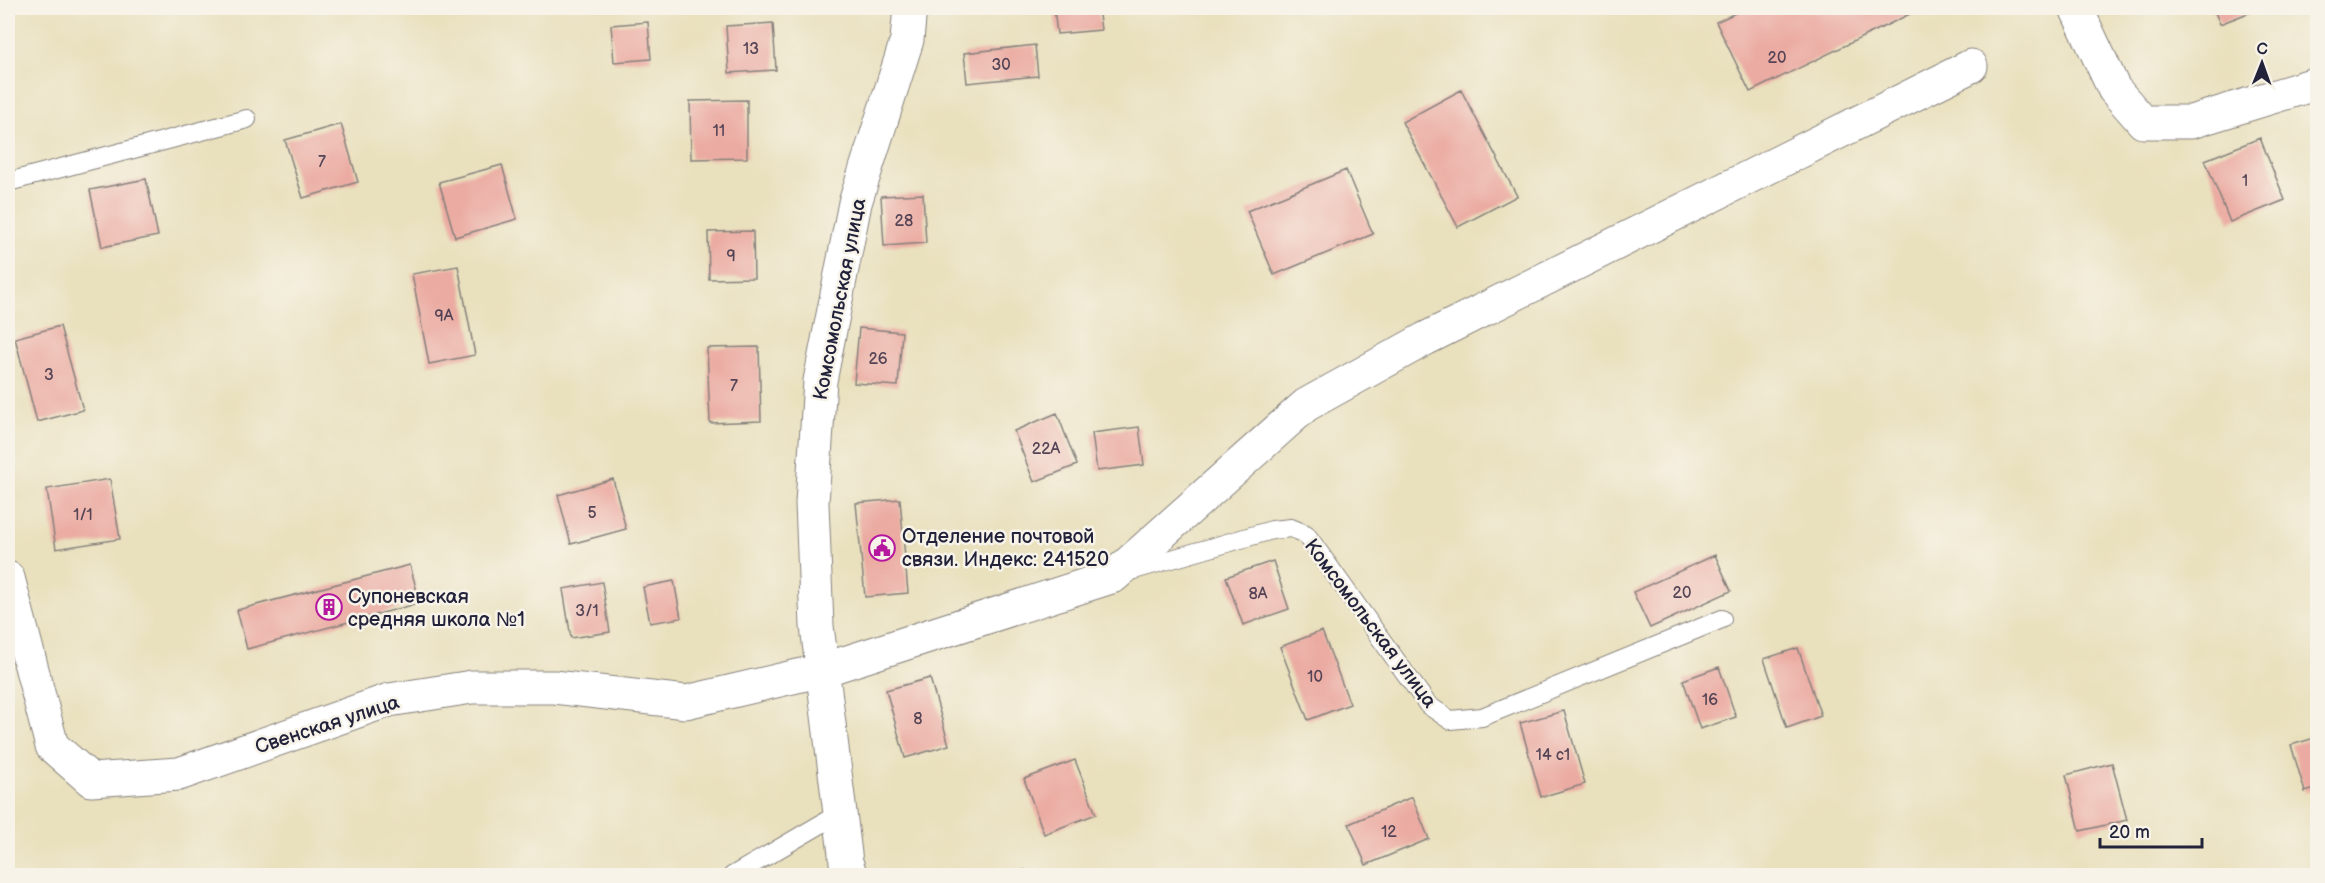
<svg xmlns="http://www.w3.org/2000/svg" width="2325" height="883" font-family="'Balsamiq Sans',sans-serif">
<rect width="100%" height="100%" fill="#f7f3e8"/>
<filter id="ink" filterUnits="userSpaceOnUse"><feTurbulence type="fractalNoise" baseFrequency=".0167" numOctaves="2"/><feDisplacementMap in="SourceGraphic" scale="12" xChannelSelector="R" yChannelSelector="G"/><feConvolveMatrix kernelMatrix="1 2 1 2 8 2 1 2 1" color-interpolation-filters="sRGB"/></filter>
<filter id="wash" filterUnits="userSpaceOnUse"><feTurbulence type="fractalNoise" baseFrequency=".008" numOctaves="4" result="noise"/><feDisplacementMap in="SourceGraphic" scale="24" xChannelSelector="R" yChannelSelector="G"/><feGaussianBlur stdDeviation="1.35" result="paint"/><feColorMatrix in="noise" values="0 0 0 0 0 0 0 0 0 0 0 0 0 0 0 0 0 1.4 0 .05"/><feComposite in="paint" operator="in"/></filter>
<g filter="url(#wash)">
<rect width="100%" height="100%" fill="#e9e0bd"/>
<g id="blocks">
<!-- building -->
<path fill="#ebaba2" d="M1054,8H1098L1101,30L1057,34Z
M1746,8H1922L1750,92L1716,22Z
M2213,8H2261L2220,24Z
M648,22L651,59L614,62L611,25Z
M773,23L776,70L729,73L726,26Z
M1035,45L1038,76L967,83L964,53Z
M1461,90L1517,196L1458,227L1402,122Z
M747,100V158L691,159L690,101Z
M341,124L358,182L303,198L285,140Z
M2260,138L2285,200L2230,222L2205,160Z
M502,165L517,219L455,237L439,182Z
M1346,170L1373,234L1274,275L1247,211Z
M146,179L158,236L102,247L90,190Z
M923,194L926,243L884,246L881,196Z
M753,231L754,278L709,279L708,232Z
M458,266L475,355L429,364L412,274Z
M60,326L83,410L37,422L15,338Z
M859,328L902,332L898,386L854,383Z
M759,347L761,421L710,423L707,348Z
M1057,413L1077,465L1034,482L1014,431Z
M1139,427L1144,465L1097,471L1092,433Z
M110,479L120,539L56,549L47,489Z
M613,479L626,529L571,544L558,495Z
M900,499L908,593L865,597L856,503Z
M1715,555L1731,591L1650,628L1633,592Z
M1273,561L1289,609L1243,625L1226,577Z
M410,565L420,603L247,649L237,610Z
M674,581L681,618L650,623L643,587Z
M602,582L610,632L571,638L563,589Z
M1322,631L1350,704L1308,720L1280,647Z
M1798,648L1821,716L1787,728L1764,659Z
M1719,667L1736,717L1700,729L1683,680Z
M930,678L949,745L905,758L886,690Z
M1564,711L1585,784L1541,797L1520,723Z
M2318,737V788L2305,792L2291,745Z
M1075,760L1096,814L1044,834L1024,779Z
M2112,763L2127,820L2080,831L2066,775Z
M1412,797L1429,839L1366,865L1349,824Z
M1025,870L1027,876H1011V875Z"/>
</g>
</g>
<g filter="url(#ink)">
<use href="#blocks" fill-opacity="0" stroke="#86817c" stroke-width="1.5"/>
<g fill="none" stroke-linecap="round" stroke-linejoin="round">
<!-- service casing -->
<g stroke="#86817c" stroke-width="20">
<path id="service" d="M8,182L247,119
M1127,572L1272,530L1291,528L1306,534L1428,705L1450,720L1482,717L1722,619
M732,876L840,813"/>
</g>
<!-- minor casing -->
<g stroke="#86817c" stroke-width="35">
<path id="minor" d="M2076,8L2114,89L2143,122H2191L2318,83
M8,578L52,746L91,780L179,774L389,700L472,687H554L686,702L823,670L1114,576L1306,405L1425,339L1971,66
M851,876L846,862L817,626L812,503L820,381L855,203L907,40L910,8"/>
</g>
<!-- service -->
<use href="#service" stroke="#fff" stroke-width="18"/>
<!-- minor -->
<use href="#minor" stroke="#fff" stroke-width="33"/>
</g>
</g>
<!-- icons -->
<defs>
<g id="civic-ring" transform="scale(1.35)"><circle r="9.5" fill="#f7f3e8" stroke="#b5179e" stroke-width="1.5"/><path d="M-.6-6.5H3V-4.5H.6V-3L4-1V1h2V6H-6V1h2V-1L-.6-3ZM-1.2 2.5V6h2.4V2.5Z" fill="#b5179e"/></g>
<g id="building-ring" transform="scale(1.35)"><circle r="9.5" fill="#f7f3e8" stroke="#b5179e" stroke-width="1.5"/><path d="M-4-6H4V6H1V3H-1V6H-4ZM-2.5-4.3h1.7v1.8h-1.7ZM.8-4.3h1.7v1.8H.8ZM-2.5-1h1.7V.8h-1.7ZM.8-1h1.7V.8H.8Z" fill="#b5179e"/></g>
</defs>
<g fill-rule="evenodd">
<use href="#civic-ring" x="882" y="548"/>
<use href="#building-ring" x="329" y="607"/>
</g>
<g text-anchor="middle" stroke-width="5" stroke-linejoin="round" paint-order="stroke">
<!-- number labels -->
<g font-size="16" fill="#544455">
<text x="751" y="54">13</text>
<text x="1777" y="63">20</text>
<text x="1001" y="70">30</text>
<text x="719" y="136">11</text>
<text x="322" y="167">7</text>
<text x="2245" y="186">1</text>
<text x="904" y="226">28</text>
<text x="731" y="261">9</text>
<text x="444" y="321">9А</text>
<text x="878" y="364">26</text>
<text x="49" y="380">3</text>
<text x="734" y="391">7</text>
<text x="1046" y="454">22А</text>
<text x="592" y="518">5</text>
<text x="83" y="520">1/1</text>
<text x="1682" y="598">20</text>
<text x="1258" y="599">8А</text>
<text x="587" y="616">3/1</text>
<text x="1315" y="682">10</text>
<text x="1710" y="705">16</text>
<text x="918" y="724">8</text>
<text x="1553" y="760">14 с1</text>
<text x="1389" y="837">12</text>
</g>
<!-- street labels -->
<g font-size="20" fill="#22223b" stroke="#f7f3e8">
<text transform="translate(839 299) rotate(-79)" y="7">Комсомольская улица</text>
<text transform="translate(1371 623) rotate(53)" y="7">Комсомольская улица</text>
<text transform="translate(327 724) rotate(-18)" y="7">Свенская улица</text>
</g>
<!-- poi labels -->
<g font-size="20" fill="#22223b" stroke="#f7f3e8" text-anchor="start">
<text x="902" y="543">Отделение почтовой<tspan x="902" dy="23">связи. Индекс: 241520</tspan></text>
<text x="348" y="603">Супоневская<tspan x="348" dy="23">средняя школа №1</tspan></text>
</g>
</g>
<!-- margin -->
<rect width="2325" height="883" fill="none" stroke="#f7f3e8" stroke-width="30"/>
<!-- north arrow -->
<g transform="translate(2262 63) rotate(1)" stroke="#f7f3e8" stroke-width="4.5" paint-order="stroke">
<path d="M0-4.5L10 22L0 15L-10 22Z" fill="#22223b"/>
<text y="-9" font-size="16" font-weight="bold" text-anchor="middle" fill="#22223b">С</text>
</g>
<!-- scale -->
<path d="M2100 838v9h102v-9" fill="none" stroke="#22223b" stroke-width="3"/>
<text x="2109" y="838" font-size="18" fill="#22223b" stroke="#f7f3e8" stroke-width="4.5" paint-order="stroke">20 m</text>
</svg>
